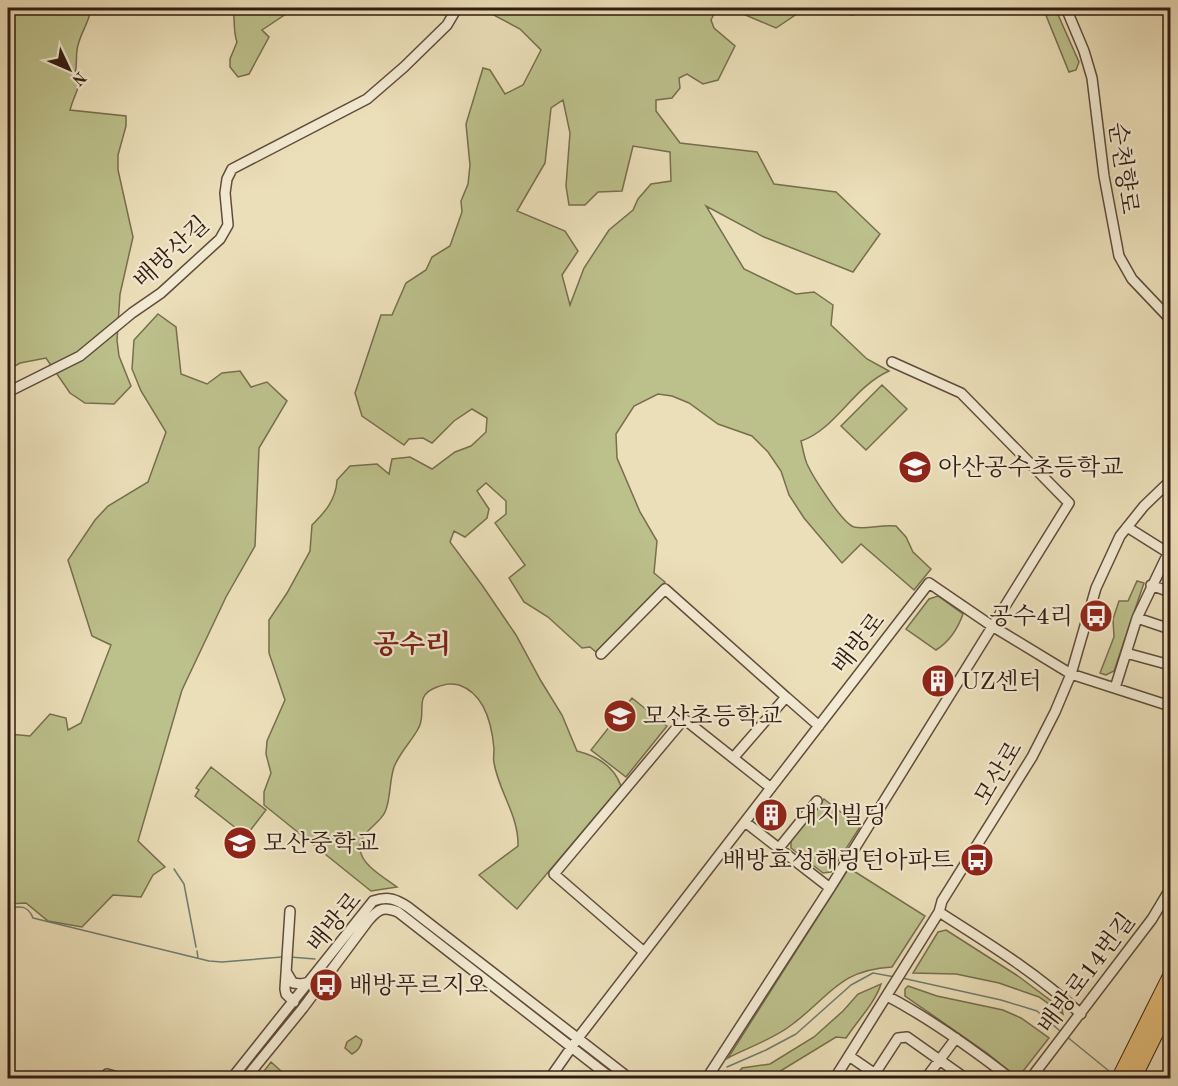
<svg xmlns="http://www.w3.org/2000/svg" width="1178" height="1086" font-family="'Old Standard TT','Noto Serif KR',serif">
<rect width="100%" height="100%" fill="#ebdfb9"/>
<filter id="stains"><feTurbulence type="fractalNoise" baseFrequency=".00333" numOctaves="4"/><feColorMatrix values="0 0 0 0 .2 0 0 0 0 .09 0 0 0 0 .02 0 0 0 .5 -.17"/></filter>
<radialGradient id="worn" r=".72"><stop offset=".6" stop-color="#630" stop-opacity="0"/><stop offset="1" stop-color="#630" stop-opacity=".3"/></radialGradient>
<!-- green -->
<path fill="#bcc08b" stroke="#776e4e" stroke-width="1.5" fill-rule="evenodd" d="M8,8H91C90,22 79,34 77,50C76,58 77,66 75,74L81,77C79,89 73,98 70,110L126,116V126L118,155V170L133,237L120,294L117,340L119,356L131,386L114,404L85,403L70,393L46,358L20,363L8,370V187L9,184L8,180Z
M233,8H295L262,30L269,37L249,74L238,77L230,67V59L237,42C233,32 235,18 233,8Z
M483,8H719L716,10L711,20L714,28L735,46L718,80L703,84L687,74L679,78L680,88L672,98L656,100V111L680,143L757,152L774,184L836,192L880,234L853,272L764,237L706,206L744,269L796,294L814,292L833,305L831,325L867,359L889,371C853,387 836,429 801,441C803,449 804,457 807,464C813,477 842,523 854,527C866,530 882,524 896,526L906,537L913,552L931,569L914,590L861,544L842,563L804,518L789,495L781,471L768,452L752,436L718,424L689,403L672,396L658,394L634,406L616,434L617,458L640,512L657,541L654,573L665,582L596,652L590,647L582,648L548,617L524,602L509,578L525,565L495,523L506,514V501L486,483L477,491L489,509L487,518L465,537L454,531L450,542L482,585L516,635L541,681L562,715L577,751C597,756 614,766 621,786L517,909L479,875L518,846C519,816 499,792 494,763C493,759 494,754 494,749C492,725 485,694 459,685C450,683 446,684 437,687C412,696 428,713 418,729C411,742 400,752 394,767C389,782 391,799 385,812C379,825 359,832 360,849C361,865 385,878 397,887L371,891L264,805V792L271,773L266,754L267,741L285,700L269,653V620L287,593L310,551L312,525C325,512 336,500 337,480L350,466L377,464L389,474L392,459L410,457L432,469L455,452L471,446L486,432L487,418L472,409L454,421L432,443L423,438L409,439L404,445L362,416L355,393L381,315H392L406,283L426,270L432,257L450,246L462,212L461,201L468,184L470,165L466,124L483,68L490,70L505,94L523,85L541,50L520,29L486,11ZM563,100L570,133L566,186L569,205H585L598,192L622,191L633,146L670,152L671,181L651,184L638,199L633,210L609,230L584,268L570,305L562,275L578,251L565,231L517,211L545,163L551,108Z
M729,8H855L853,15L819,10L800,12L776,28Z
M1043,8H1055L1079,62L1076,70L1069,72Z
M158,314L176,327L181,374L207,384L222,373L240,371L251,387L267,382L287,401L259,448L255,546L226,597L182,690L138,841L165,867L153,875L141,897L113,895L82,927L48,921L26,903L8,904V731L9,734L30,736L50,714L66,718L68,730L81,723L111,645L92,636L68,560L95,520L108,506L148,482L166,432L141,391L132,369L134,340Z
M882,385L907,409L866,450L841,426Z
M1137,581L1144,583L1114,671L1106,675L1100,673L1114,637L1113,619L1119,601H1128Z
M938,596L963,614C958,628 949,642 936,650L906,629L929,599Z
M632,698L667,726L626,777L591,750Z
M211,767L266,810L246,836L195,796L199,790L196,788Z
M824,799L860,827L831,872L823,873L791,848V839Z
M849,868L925,916L892,967C838,970 830,997 790,1026C773,1039 747,1048 728,1058Z
M946,930L1018,976L1062,1009L1063,1014L1039,997L999,983L956,974L913,973L938,932Z
M881,984C875,1003 857,1021 846,1038L836,1037L769,1078H734L742,1068L770,1064L814,1037L843,1011L858,994Z
M908,986L937,996L1003,1010L1021,1018L1049,1038L1020,1075H1014L987,1053L905,996V989Z
M356,1036L362,1040C361,1047 358,1051 352,1054L345,1048L347,1042Z
M271,1062L281,1071L274,1078L264,1071Z"/>
<g fill="none" stroke-linecap="round" stroke-linejoin="round">
<!-- stream -->
<path stroke="#6f7c70" stroke-width="1.5" d="M174,869L184,884L196,947
M8,908C20,906 28,905 33,918L209,961L222,962L282,957
M197,951L198,958
M290,957L315,959
M902,978L1001,1000L1037,1011L1060,1031
M1066,1036L1109,1071
M727,1067L766,1050L796,1034L851,985L873,973L895,977"/>
<!-- minor casing -->
<g stroke="#604c3c" stroke-width="12">
<path id="minor" d="M1066,8L1084,51L1092,78L1104,176L1119,256L1132,279L1170,319
M8,392L80,356L132,313L161,293L220,239L228,225L225,193L227,179L232,169L367,99L404,67L447,25L457,8
M1127,527L1170,554
M1151,585L1170,592
M1137,618L1170,629
M1126,653L1170,665
M601,654L665,589L786,697L734,757
M1115,688L1137,618L1170,549
M786,697L819,726
M745,822L830,888
M779,848L817,801
M290,911L285,989L286,994L294,1002
M939,912C991,945 1035,972 1081,1014
M644,952L554,874L684,719L771,788
M287,973L293,983L301,984L310,982
M887,996C931,1019 971,1048 1010,1078
M849,1056L881,1078
M107,1074L121,1078
M232,1078L373,901C388,896 396,899 408,907L629,1078
M246,1078L303,1008L368,921C378,909 383,906 398,912L611,1078
M550,1078L578,1038L929,583L992,626L1071,674L1170,706
M707,1078L830,888L1069,503L961,393L892,362
M835,1078L939,912L942,901L1032,757L1055,712L1071,674L1096,588L1120,536L1144,506L1170,481
M872,1078L898,1038L907,1037L965,1078
M926,1078L956,1038
M1031,1078L1152,919L1170,889"/>
</g>
<!-- highway casing -->
<g stroke="#321b12" stroke-width="16">
<path id="highway" d="M1119,1078L1170,976
M1134,1078L1170,1005"/>
</g>
<!-- minor -->
<use href="#minor" stroke="#f2ead2" stroke-width="9"/>
<!-- highway -->
<use href="#highway" stroke="#e6c07c" stroke-width="14"/>
</g>
<!-- icons -->
<defs>
<g id="school-disc" transform="scale(1.725)"><circle r="9.5" fill="#8f2418" stroke="#f2ead2"/><path d="M0-5L7-2L0 1L-7-2ZM-4 1L0 2.5L4 1V4Q0 6-4 4Z" fill="#fff"/></g>
<g id="bus-disc" transform="scale(1.725)"><circle r="9.5" fill="#8f2418" stroke="#f2ead2"/><path d="M-5-6H5V4H4V6H2V4H-2V6H-4V4H-5ZM-3.5-4V0h7V-4ZM-3.5 1.2v1.5H-2V1.2ZM2 1.2v1.5H3.5V1.2Z" fill="#fff"/></g>
<g id="building-disc" transform="scale(1.725)"><circle r="9.5" fill="#8f2418" stroke="#f2ead2"/><path d="M-4-6H4V6H1V3H-1V6H-4ZM-2.5-4.3h1.7v1.8h-1.7ZM.8-4.3h1.7v1.8H.8ZM-2.5-1h1.7V.8h-1.7ZM.8-1h1.7V.8H.8Z" fill="#fff"/></g>
</defs>
<g fill-rule="evenodd">
<use href="#school-disc" x="915" y="467"/>
<use href="#bus-disc" x="1096" y="616"/>
<use href="#building-disc" x="938" y="681"/>
<use href="#school-disc" x="620" y="716"/>
<use href="#building-disc" x="771" y="815"/>
<use href="#school-disc" x="240" y="843"/>
<use href="#bus-disc" x="977" y="860"/>
<use href="#bus-disc" x="326" y="985"/>
</g>
<g text-anchor="middle" stroke-width="4.5" stroke-linejoin="round" paint-order="stroke">
<!-- street labels -->
<g font-size="24" fill="#321b12" stroke="#f2ead2">
<text transform="translate(1124 168) rotate(82)" y="8">순천향로</text>
<text transform="translate(171 252) rotate(-43)" y="8">배방산길</text>
<text transform="translate(858 643) rotate(-52)" y="8">배방로</text>
<text transform="translate(998 773) rotate(-59)" y="8">모산로</text>
<text transform="translate(334 922) rotate(-50)" y="8">배방로</text>
<text transform="translate(1086 973) rotate(-53)" y="8">배방로14번길</text>
</g>
<!-- poi labels -->
<g font-size="24" fill="#321b12" stroke="#f2ead2" text-anchor="start">
<text x="938" y="475">아산공수초등학교</text>
<text x="1073" y="624" text-anchor="end">공수4리</text>
<text x="961" y="689">UZ센터</text>
<text x="643" y="724">모산초등학교</text>
<text x="794" y="823">대지빌딩</text>
<text x="263" y="851">모산중학교</text>
<text x="954" y="868" text-anchor="end">배방효성해링턴아파트</text>
<text x="349" y="993">배방푸르지오</text>
</g>
<!-- quarter labels -->
<g font-size="27" font-weight="bold" fill="#7a1f14" stroke="#f2ead2">
<text x="412" y="653">공수리</text>
</g>
</g>
<!-- margin -->
<rect width="1178" height="1086" fill="none" stroke="#ebdfb9" stroke-width="30"/>
<rect x="9" y="9" width="1160" height="1068" fill="none" stroke="#321b12" stroke-width="3"/>
<rect x="15" y="15" width="1148" height="1056" fill="none" stroke="#321b12" stroke-width="1.5"/>
<!-- north arrow -->
<g transform="translate(69 69) rotate(134)" stroke="#f2ead2" stroke-width="4.5" paint-order="stroke">
<path d="M0-4.5L10 22L0 15L-10 22Z" fill="#321b12"/>
<text y="-9" font-size="16" font-weight="bold" text-anchor="middle" fill="#321b12">N</text>
</g>
<rect width="100%" height="100%" filter="url(#stains)"/>
<rect width="100%" height="100%" fill="url(#worn)"/>
</svg>
